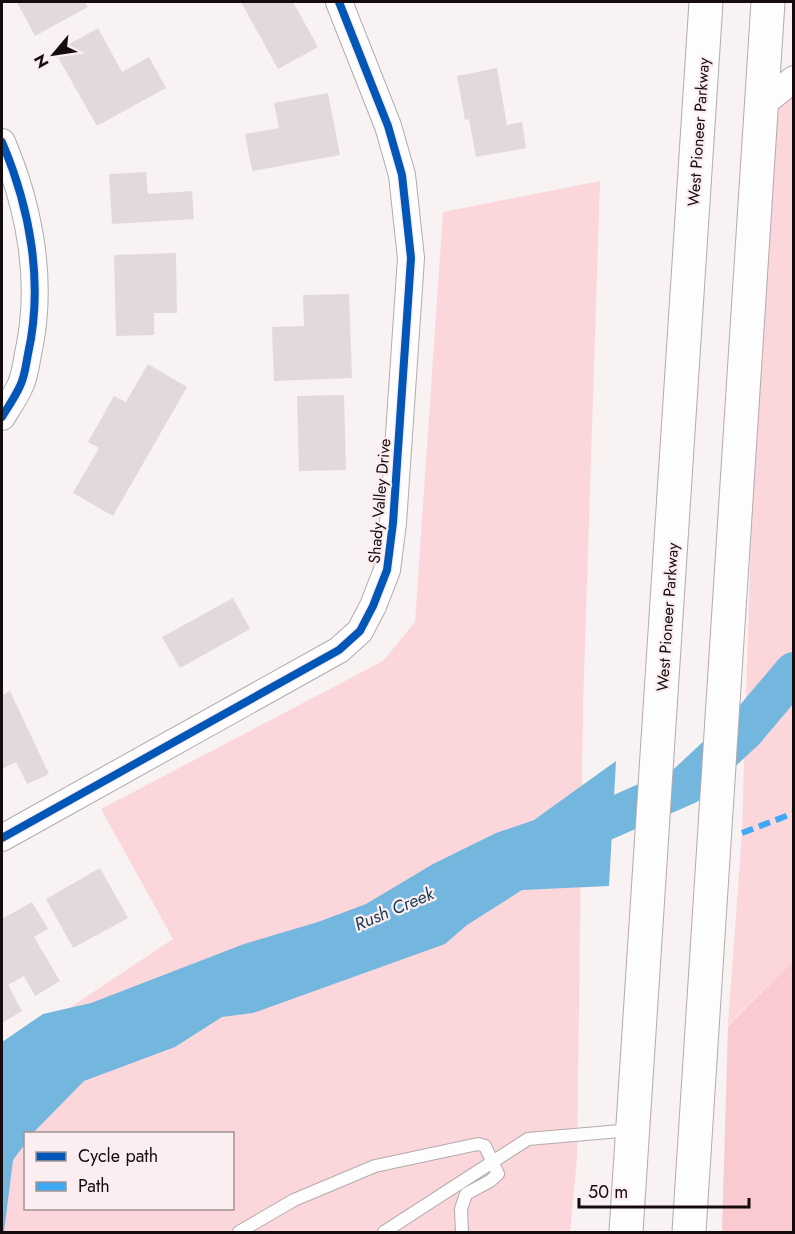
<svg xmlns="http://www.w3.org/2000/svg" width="795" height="1234" font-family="Jost,sans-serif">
<rect width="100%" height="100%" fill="#f8f2f2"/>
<!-- green -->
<path fill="#fbd7db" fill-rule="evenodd" d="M793,94V961L728,1025L742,833L760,227L768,114Z
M600,181L583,706L577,1158L570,1232H2V1053L173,939L101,809L383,661L415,622L443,212ZM26,1134H232V1208H26Z"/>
<!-- forest -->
<path fill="#facad1" d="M793,961V1232H722L728,1026Z"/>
<!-- water -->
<path fill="#74b7de" d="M616,761L609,886L522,890L467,925L445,944L253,1013L222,1017L175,1047L84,1081L33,1133L26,1134L25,1144L13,1160L4,1232H2V1042L43,1014L91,1003L244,944L318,922L366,904L433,864L496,833L534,820Z"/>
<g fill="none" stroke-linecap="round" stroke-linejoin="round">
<!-- river -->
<path stroke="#74b7de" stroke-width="40" d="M563,839L686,785L745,730L794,672"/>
</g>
<!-- building -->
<path fill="#e2d9da" d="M17,2H85L88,7L35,36Z
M241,2H293L318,47L278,69Z
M98,28L122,72L149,57L166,88L97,126L55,52Z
M497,68L507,125L522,122L526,148L476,157L469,119L465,120L457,76Z
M328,93L340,155L252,171L245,134L279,128L274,103Z
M146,172L148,194L192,191L194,219L112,224L109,174Z
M176,253L177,313H154V335L116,336L114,255Z
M349,294L352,378L274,381L272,327L304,326L303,295Z
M148,364L187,387L113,516L73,493L99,448L88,442L114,396L126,402Z
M344,395L346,470L299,471L297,396Z
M233,598L250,629L180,668L162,637Z
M10,691L49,774L27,784L16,762L2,769V695Z
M100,868L128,918L73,948L46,899Z
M32,902L48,929L34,937L60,981L35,996L24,976L8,985L22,1011L2,1023V919Z"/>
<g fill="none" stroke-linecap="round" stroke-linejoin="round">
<!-- lane casing -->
<g stroke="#b3aaac" stroke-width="14">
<path id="lane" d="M239,1232L294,1200L375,1166L478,1144L485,1146L498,1174L490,1181L466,1194L461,1209L462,1232
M384,1232L528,1139L632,1130"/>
</g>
<!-- street casing -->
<g stroke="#b3aaac" stroke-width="28">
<path id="street" d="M761,105L794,79
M2,142C30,208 44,283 28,354C26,364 25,376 20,386C15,397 8,407 2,417
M2,838L339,650L360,631L373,606L387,570L393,523L411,258L402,175L388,126L339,2"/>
</g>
<!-- primary casing -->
<g stroke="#b3aaac" stroke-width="35">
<path id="primary" d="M626,1232L706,2
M689,1232L768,2"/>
</g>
<!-- lane -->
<use href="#lane" stroke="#fefdfd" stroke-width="12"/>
<!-- street -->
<use href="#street" stroke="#fefdfd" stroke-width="26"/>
<!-- primary -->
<use href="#primary" stroke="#fefdfd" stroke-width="33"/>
<!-- quiet -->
<path stroke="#3fa9f5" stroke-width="6" stroke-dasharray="12 6" stroke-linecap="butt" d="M742,833L794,813"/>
<!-- cycleway casing -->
<g stroke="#fceef0" stroke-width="11">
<path id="cycleway" d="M2,142C30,208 44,283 28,354C26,364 25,376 20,386C15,397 8,407 2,417
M2,838L339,650L360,631L373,606L387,570L393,523L411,258L402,175L388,126L339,2"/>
</g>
<!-- cycleway -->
<use href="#cycleway" stroke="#0057b8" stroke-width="8"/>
</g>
<g text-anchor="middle" stroke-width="4.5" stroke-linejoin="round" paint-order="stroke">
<!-- street labels -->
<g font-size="16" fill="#160c0d" stroke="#fceef0">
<text transform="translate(698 132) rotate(-86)" y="6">West Pioneer Parkway</text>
<text transform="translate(379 501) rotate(-85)" y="6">Shady Valley Drive</text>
<text transform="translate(667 617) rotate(-86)" y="6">West Pioneer Parkway</text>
</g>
<!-- water labels -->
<g font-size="18" font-style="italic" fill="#153d55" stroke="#fceef0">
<text transform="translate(394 909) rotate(-23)" y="6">Rush Creek</text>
</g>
</g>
<!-- border -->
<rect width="795" height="1234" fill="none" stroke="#160c0d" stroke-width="6"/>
<!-- legend -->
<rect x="24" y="1132" width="210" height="78" fill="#fceef0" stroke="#a09495" stroke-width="1.5"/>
<rect x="36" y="1152" width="30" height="9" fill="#0057b8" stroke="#a09495" stroke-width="1.5"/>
<text x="78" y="1162" font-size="18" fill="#160c0d">Cycle path</text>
<rect x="36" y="1182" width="30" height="9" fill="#3fa9f5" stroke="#a09495" stroke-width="1.5"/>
<text x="78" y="1192" font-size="18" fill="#160c0d">Path</text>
<!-- north arrow -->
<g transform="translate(54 54) rotate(241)" stroke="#fceef0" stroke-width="4.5" paint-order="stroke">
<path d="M0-4.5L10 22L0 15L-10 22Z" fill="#160c0d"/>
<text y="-9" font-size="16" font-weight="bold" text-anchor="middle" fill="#160c0d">N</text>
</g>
<!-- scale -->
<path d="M579 1198v9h170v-9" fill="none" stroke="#160c0d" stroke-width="3"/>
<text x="588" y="1198" font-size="18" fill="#160c0d" stroke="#fceef0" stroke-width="4.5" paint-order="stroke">50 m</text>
</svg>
